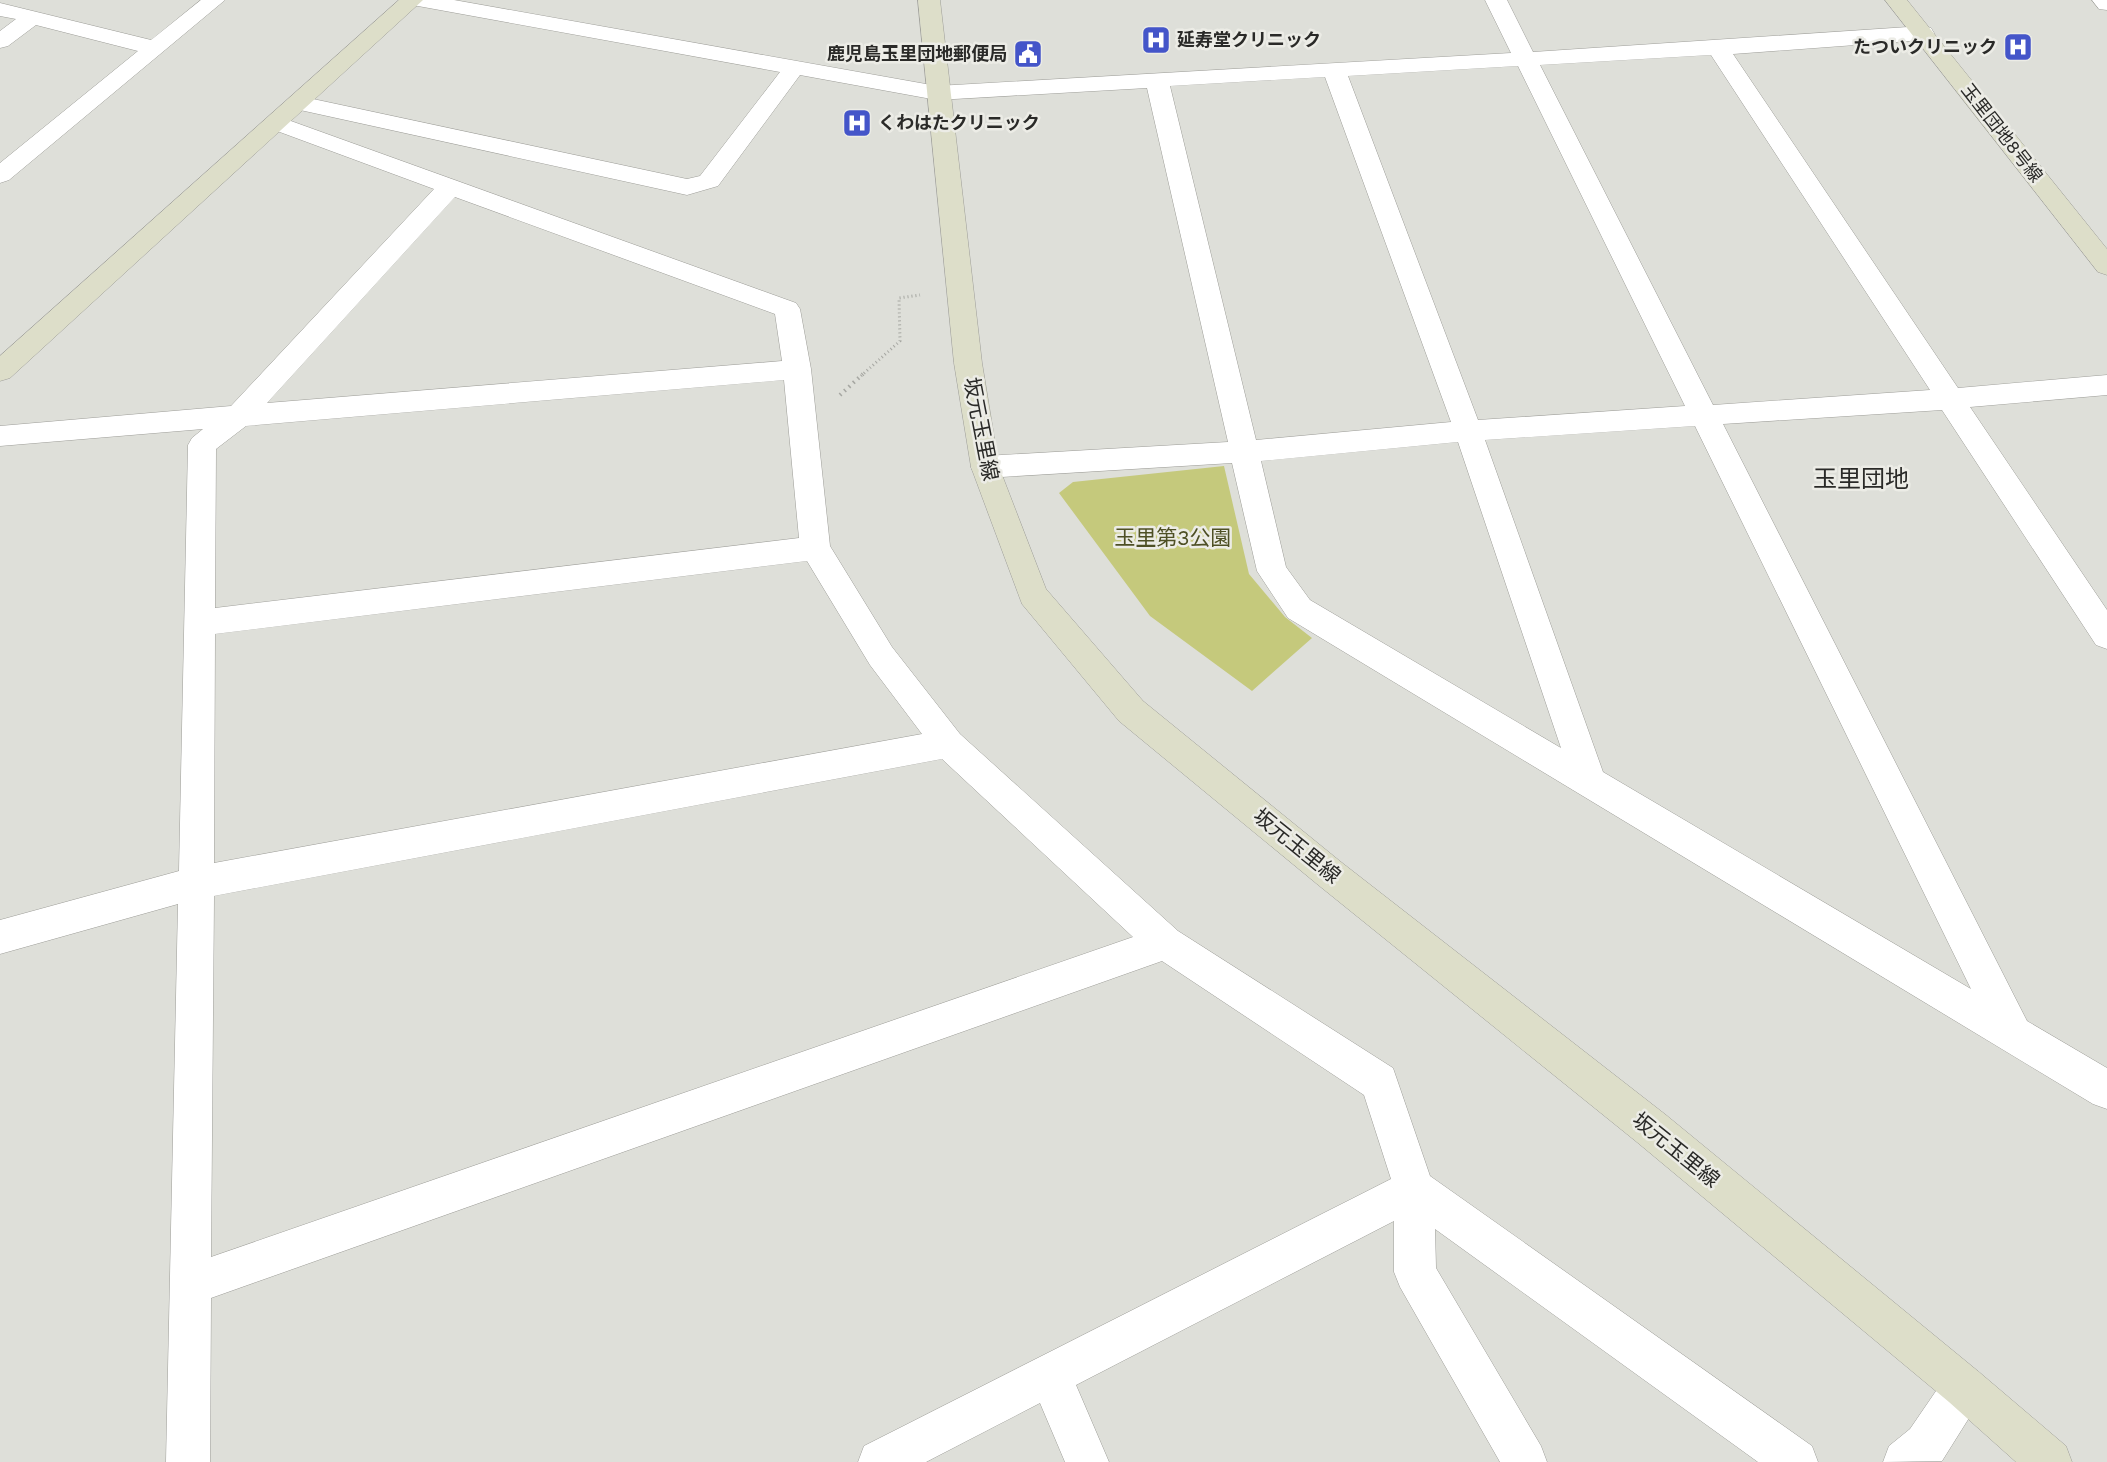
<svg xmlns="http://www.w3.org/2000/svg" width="2107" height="1462" font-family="'Work Sans','Noto Sans JP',sans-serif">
<rect width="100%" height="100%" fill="#dedfd9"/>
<!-- green -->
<path fill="#c5c97c" d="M1224,466L1249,574L1285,617L1312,638L1252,691L1150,616L1059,493L1073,482Z"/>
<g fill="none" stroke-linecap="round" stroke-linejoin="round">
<!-- street casing -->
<g stroke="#9d9d98" stroke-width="1">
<path id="street" d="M201,0H225L9,180L0,183V163L138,51L36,25L8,46L0,48V31L16,19L0,16V3L151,40Z
M407,0H454L937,86L1511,53L1485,0H1507L1533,52L1923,26L1931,28L1934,33L1931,38L1923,40L1733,54L1958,388L2107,375V395L1970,407L2107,610V649L2096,645L1942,410L1723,424L2027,1021L2107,1068V1109L2093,1104L1288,618L1257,571L1232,463L985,478L975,475L971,467L975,459L985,456L1228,442L1147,88L937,100L800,75L718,186L687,195L291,108L287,103L291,98L299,96L687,179L700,176L780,72L418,6L410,5ZM1711,55L1930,390L1713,405L1540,65ZM1518,66L1685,406L1478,420L1348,76ZM1325,77L1451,422L1256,440L1170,86ZM1695,426L1971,989L1603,772L1485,440ZM1458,442L1561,748L1310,600L1286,567L1261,461Z
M2092,0H2107V10L2099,9Z
M277,116L796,303L800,309L811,369L830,546L892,647L960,734L1178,931L1393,1068L1430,1176L1812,1446L1818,1462H1758L1435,1229L1436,1268L1541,1446L1547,1462H1500L1400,1287L1394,1272V1221L1076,1385L1109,1462H1065L1040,1403L926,1462H858L864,1446L1391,1179L1364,1095L1162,961L211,1298L210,1462H166L178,904L0,954V920L179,871L188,445L192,438L203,429L0,446V426L231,406L434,189L269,128L265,123L269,118ZM455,197L775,314L782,361L267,403ZM784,380L799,538L215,608L216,449L246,426ZM807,561L870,665L922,734L214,863L215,634ZM942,759L1133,937L211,1257L214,896Z
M1964,1365L1979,1372L1986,1387L1979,1402L1942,1461L1883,1462L1889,1446L1910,1429L1949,1372Z"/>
</g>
<!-- secondary casing -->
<g stroke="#9d9d98" stroke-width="1">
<path id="secondary" d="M399,0H423L10,378L0,381V356Z
M918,0H940L982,363L999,467L1046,589L1143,701L1341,862L1666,1115L1979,1372L2066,1446L2072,1462H2016L1949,1402L1638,1143L1317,884L1119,721L1022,604L971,467L954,363Z
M1885,0H1907L2107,249V275L2098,272Z"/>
</g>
<!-- path-far1 -->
<path stroke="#a6a7a2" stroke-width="3" stroke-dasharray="1 3" stroke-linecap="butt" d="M861,376L900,341L899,298L920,295"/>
<!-- path -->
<path stroke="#a6a7a2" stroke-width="4" stroke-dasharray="1.5 4.5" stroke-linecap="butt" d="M840,395L863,374"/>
<!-- street -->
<use href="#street" fill="#fff" fill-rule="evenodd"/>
<!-- secondary -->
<use href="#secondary" fill="#dddec9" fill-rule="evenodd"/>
</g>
<!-- icons -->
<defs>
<g id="hospital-square" transform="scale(1.5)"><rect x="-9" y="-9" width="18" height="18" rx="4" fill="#4455c9" stroke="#ecece6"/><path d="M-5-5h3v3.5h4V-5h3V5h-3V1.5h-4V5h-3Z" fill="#fff"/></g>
<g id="civic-square" transform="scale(1.5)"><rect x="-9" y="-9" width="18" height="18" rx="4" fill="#4455c9" stroke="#ecece6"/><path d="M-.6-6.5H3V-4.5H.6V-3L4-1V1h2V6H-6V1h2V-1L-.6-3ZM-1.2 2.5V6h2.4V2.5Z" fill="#fff"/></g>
</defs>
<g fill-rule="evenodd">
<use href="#hospital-square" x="1156" y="40"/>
<use href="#hospital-square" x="2018" y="47"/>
<use href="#civic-square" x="1028" y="54"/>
<use href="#hospital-square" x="857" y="123"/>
</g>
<g text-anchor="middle" stroke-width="5" stroke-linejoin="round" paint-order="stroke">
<!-- far-poi labels -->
<g font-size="18" font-weight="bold" fill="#2a2a28" stroke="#ecece6" text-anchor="start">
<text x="1177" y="46">延寿堂クリニック</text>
<text x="1997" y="53" text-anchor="end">たついクリニック</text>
<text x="1007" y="60" text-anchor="end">鹿児島玉里団地郵便局</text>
<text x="878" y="129">くわはたクリニック</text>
</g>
<!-- far-street labels -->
<g font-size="18" fill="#2a2a28" stroke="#ecece6">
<text transform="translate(2002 133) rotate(52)" y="6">玉里団地8号線</text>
</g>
<!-- street labels -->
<g font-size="21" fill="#2a2a28" stroke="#ecece6">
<text transform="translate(981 429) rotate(79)" y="7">坂元玉里線</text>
<text transform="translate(1297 846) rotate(39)" y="7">坂元玉里線</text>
<text transform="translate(1676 1150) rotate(39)" y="7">坂元玉里線</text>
</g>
<!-- park labels -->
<g font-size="21" fill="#4e5025" stroke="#ecece6">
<text x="1173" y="545">玉里第3公園</text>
</g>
<!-- quarter labels -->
<g font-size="24" fill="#2a2a28" stroke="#ecece6">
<text x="1861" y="487">玉里団地</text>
</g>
</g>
</svg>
